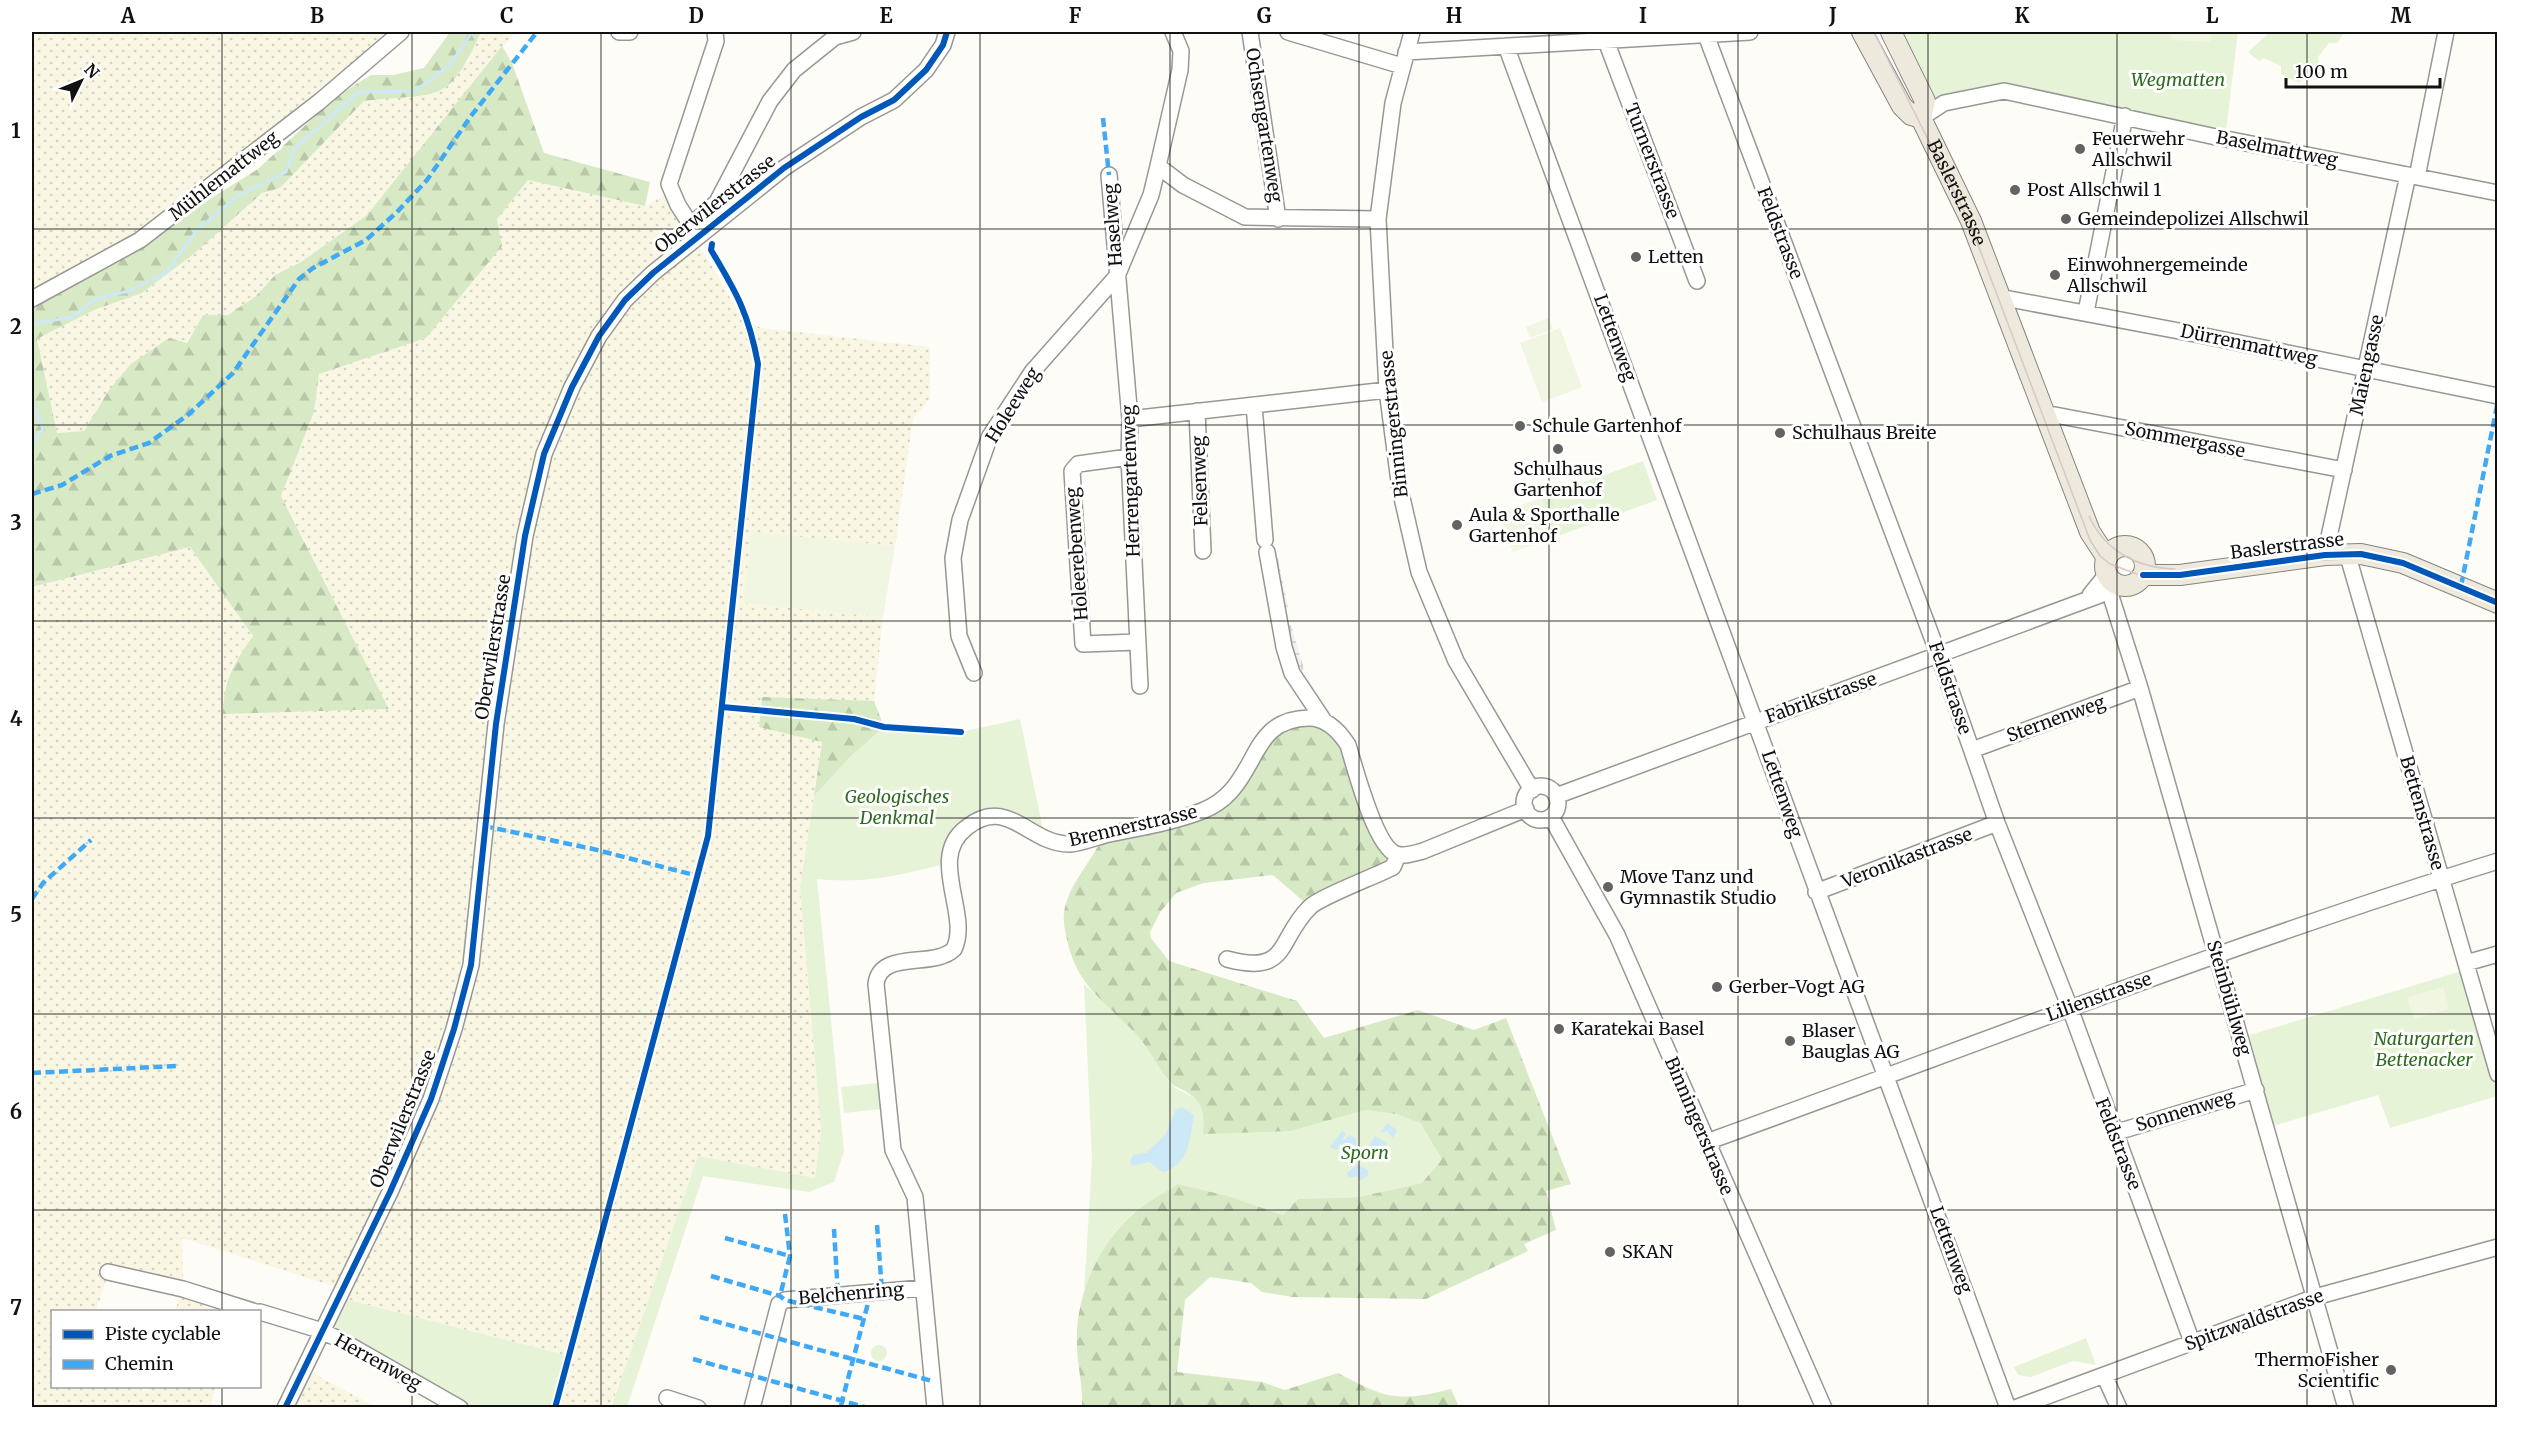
<svg xmlns="http://www.w3.org/2000/svg" width="2529" height="1439" font-family="Merriweather,serif">
<defs>
<pattern id="industrial-grid" width="8" height="8" patternUnits="userSpaceOnUse" patternTransform="scale(1.5)"><rect width="8" height="8" fill="#f5f0f3"/><path d="M0 4h8M4 0v8" fill="none" stroke="#d1cdcf"/></pattern>
<pattern id="farmland-dots" width="8" height="8" patternUnits="userSpaceOnUse" patternTransform="scale(1.5)"><rect width="8" height="8" fill="#f9f7e4"/><path d="M2 2h.1M6 6h.1" fill="none" stroke="#d4d3c3" stroke-width="1.8" stroke-linecap="round"/></pattern>
<pattern id="forest-firs" width="22" height="20" patternUnits="userSpaceOnUse" patternTransform="scale(1.5)"><rect width="22" height="20" fill="#d8eac5"/><path d="M5 1l3.5 6h-7zM16 11l3.5 6h-7z" fill="#b8c8a8"/></pattern>
</defs>
<rect width="100%" height="100%" fill="#fdfcf7"/>
<!-- industrial -->
<path fill="url(#industrial-grid)" d="M1278,558L1288,608L1280,610L1270,560Z
M1291,625L1304,669L1297,673L1284,626Z"/>
<!-- farmland -->
<path fill="url(#farmland-dots)" d="M32,32H405L143,243L32,307Z
M481,32H515L367,215L301,262L275,275L256,296L228,315H203L186,343L109,390L84,431L57,433L37,339L94,310L142,293L195,253L262,193L280,188L364,101L381,99L467,63Z
M528,179L645,206L665,195L710,263L742,318L761,328L930,347V399L913,419L895,546L752,533L743,603L883,617L874,701L762,698L759,727L822,741L800,888L821,1131L815,1178L698,1157L611,1407H555L568,1356L337,1297L339,1288L182,1238L183,1289L240,1311H175L182,1289L109,1272L96,1311L52,1312V1386H126L148,1391L150,1387H216L211,1404L222,1407H32V587L190,547L253,636L233,664L224,689L389,709L281,495L314,412L319,374L426,338L497,219Z
M303,1368L376,1407L285,1408Z"/>
<!-- grass -->
<path fill="#e7f3d7" d="M1891,32H2238L2225,139L2004,91L1935,101L1922,95Z
M2270,32H2345L2337,43H2329L2318,57L2319,64L2299,83L2281,74V66L2264,58L2259,61L2248,52Z
M1643,461L1657,500L1555,537L1541,498Z
M1020,719L1045,839L1013,819L965,828L949,863C900,875 868,884 817,879L844,1151L834,1182L809,1192L703,1176L627,1407L611,1408L698,1156L815,1178L821,1131L800,888L814,796L850,757L884,727L961,732Z
M2468,969L2497,1074V1096L2390,1128L2378,1095L2266,1128L2240,1038Z
M1084,984C1109,1008 1137,1030 1156,1058C1161,1066 1164,1076 1170,1083C1182,1097 1196,1088 1205,1117L1291,1131L1365,1110L1396,1114L1420,1123L1442,1159L1422,1183L1359,1197L1298,1199L1283,1215L1231,1197L1133,1213L1116,1231L1097,1261L1084,1293L1092,1159Z
M879,1083L881,1109L844,1113L841,1087Z
M337,1297L569,1356L555,1407H462L328,1334Z
M2086,1338L2096,1365L2073,1361L2031,1377L2018,1375L2014,1367Z
M871 1353a8 8 0 1 1 16 0a8 8 0 1 1-16 0Z"/>
<!-- forest -->
<path fill="url(#forest-firs)" d="M450,32H481C447,108 437,92 364,101L280,188L262,193L195,253L142,293L94,310L37,339L57,433L84,431L109,390L131,364L169,338L187,343L203,315H228L256,296L275,275L301,262L367,215L502,46L512,63L544,153L650,182L645,206L528,180L497,219L502,246L426,338L319,374L314,412L281,496L389,709L223,714C224,679 233,664 253,636L190,547L32,587V307L98,269L258,169L336,97L371,75H393L424,68Z
M762,697L874,701L884,727L850,757L814,796L822,742L759,727Z
M1297,718L1340,732L1393,867L1310,907L1273,875L1204,883L1176,893L1161,911L1150,932L1151,938L1169,961L1297,1001L1324,1038L1418,1010L1474,1030L1506,1018L1571,1184L1546,1191L1556,1230L1524,1244L1528,1251L1426,1299L1292,1297L1262,1292L1251,1283L1210,1277L1185,1300L1177,1372L1262,1382L1285,1390L1338,1373C1385,1398 1398,1403 1451,1389L1459,1407H1082C1083,1385 1077,1365 1077,1343C1075,1298 1098,1245 1132,1215C1145,1203 1163,1194 1178,1184L1231,1197L1283,1215L1298,1199L1359,1197L1422,1183L1442,1159L1420,1123L1396,1114L1365,1110L1291,1131L1203,1134C1205,1115 1203,1101 1185,1091C1180,1088 1174,1087 1170,1082C1157,1067 1151,1050 1136,1034C1104,1000 1078,988 1067,940C1065,931 1063,922 1064,913C1068,884 1092,862 1103,836L1216,803L1255,752Z"/>
<!-- pitch -->
<path fill="#f0f6e1" d="M2171,32H2211L2210,42L2171,40Z
M1549,318L1553,329L1530,338L1526,327Z
M1560,328L1582,387L1542,402L1520,343Z
M1541,498L1555,537L1513,552L1498,514Z
M752,532L895,546L883,617L743,603Z
M2443,987L2449,1009L2414,1019L2407,997Z"/>
<!-- water -->
<path fill="#cde8f7" d="M1182,1107L1194,1115C1190,1139 1189,1165 1163,1172L1149,1162L1133,1166L1130,1162L1133,1155L1146,1153L1165,1135L1176,1109Z
M1387,1123L1397,1130L1393,1138L1387,1131L1380,1133Z
M1342,1131L1346,1134L1341,1142L1350,1135L1356,1138V1148L1349,1155L1341,1152L1342,1147L1340,1143L1337,1150L1330,1147Z
M1375,1136L1387,1143L1385,1148H1380V1153L1374,1158L1370,1144Z
M1358,1164L1368,1170V1176L1359,1181L1357,1176L1348,1178L1347,1173Z"/>
<g fill="none" stroke-linecap="round" stroke-linejoin="round">
<!-- stream -->
<path stroke="#cde8f7" stroke-width="3" d="M32,324L72,317L95,299L129,291L166,273L197,230L239,195L286,172L294,149L359,92L415,91L449,66L472,32
M32,402L43,429L32,445"/>
<!-- minor casing -->
<g stroke="#979795" stroke-width="18">
<path id="minor" d="M619,32H630
M1173,32L1181,51L1180,70L1158,166L1183,185L1245,217L1378,219
M1250,32L1278,219
M1288,32L1402,66
M1412,32L1393,103L1378,219L1387,390L1400,489L1419,572L1456,661L1532,790
M1706,35L1936,648L1997,823L2068,1003L2192,1342
M1606,41L1697,281
M1506,46L2008,1408
M1406,52L1750,32
M1921,118L1944,103L2004,91L2216,137L2498,193
M1109,175L1130,419L1129,457L1140,686
M2417,177L2446,32
M691,225L717,202L770,101L794,70L835,37L853,32
M696,233L678,205L669,184L716,41L715,32
M1999,297L2200,335L2498,396
M32,299L140,240L319,102L401,32
M2086,312L2125,116
M1254,405L1265,540
M1197,411L1203,551
M1130,419L1387,390
M2051,428L2048,416L2055,415L2344,470
M1129,457L1078,464L1072,471L1083,644L1137,642
M1267,552L1284,647L1292,673L1324,721
M2347,553L2498,1074
M2325,555L2408,175
M2109,590L2140,688L2346,1408
M2090,595L2107,574
M974,673L959,636L953,558L960,520L990,436L1032,372L1117,276L1151,195L1158,166
M1972,750L2140,688
M1524 803a17 17 0 1 1 34 0a17 17 0 1 1-34 0Z
M1556,796L2100,595L2114,585
M1551,817L1617,935L1824,1408
M1816,892L1997,823
M1227,959C1290,976 1277,939 1310,907C1320,897 1376,876 1393,867L1398,855
M2466,963L2498,954
M2114,1133L2256,1090
M1709,1150L1715,1139C1975,1045 2233,943 2498,861
M108,1272L183,1289L256,1312
M260,1312L316,1329L339,1339L460,1408
M2104,1375L2119,1408
M667,1398L698,1408
M285,1408L390,1192L431,1099L454,1029L471,965L496,724L525,536L544,454L572,387L599,336L625,300L653,273L784,168L861,117L894,100L926,70L943,45L947,32
M752,1408L779,1304L785,1300L922,1288
M935,1408L915,1197L893,1150L876,984C880,949 934,969 954,949C971,914 927,858 966,828C1008,794 1029,845 1070,844C1081,843 1094,838 1105,835C1137,828 1171,823 1202,811C1212,807 1224,799 1231,791C1259,760 1257,719 1309,718C1327,718 1339,731 1348,745C1355,768 1375,846 1396,854C1404,857 1415,853 1423,851L1526,809
M2015,1408L2315,1297L2498,1247"/>
</g>
<!-- major casing -->
<g stroke="#858482" stroke-width="22">
<g id="major">
<path id="s1" d="M1862,32L1902,106L1911,115L1921,118L1971,221L2090,532L2107,558"/>
<path d="M1891,32L1925,101L1921,118"/>
<circle cx="2125" cy="566" r="20"/>
<path d="M2143,575H2180L2325,555L2361,554L2403,563L2498,603"/>
</g>
</g>
<!-- minor -->
<use href="#minor" stroke="#fffffe" stroke-width="15"/>
<!-- major -->
<use href="#major" stroke="#ede9dc" stroke-width="20"/>
<!-- tram -->
<path stroke="#d9c6c7" stroke-width="1.5" d="M1874,32L1969,221L2090,540L2100,556L2110,564L2142,576L2197,575L2308,561L2361,558L2382,560L2425,573L2498,605
M2089,516C2105,551 2137,568 2175,569"/>
<!-- quiet -->
<path stroke="#3fa9f5" stroke-width="4.5" stroke-dasharray="9 4.5" stroke-linecap="butt" d="M1103,118L1109,175
M32,494L62,485L110,456L149,443L189,414L233,373L299,279L313,268L366,240L397,212L427,180L471,116L537,32
M2461,586L2498,401
M484,826L593,849L698,876
M32,899L43,883L91,840
M32,1073L176,1066
M785,1214L790,1256
M877,1225L882,1291
M834,1229L838,1295
M725,1238L790,1256L780,1296
M711,1276L780,1296L785,1300L864,1319
M700,1317L932,1381
M693,1359L868,1408
M841,1405L871,1292
M2345,1408L2346,1407"/>
<!-- cycleway casing -->
<g stroke="#fff" stroke-width="10">
<path id="cycleway" d="M2143,575H2180L2325,555L2361,554L2403,563L2498,603
M722,707L854,719L884,727L961,732
M285,1408L390,1192L431,1099L454,1029L471,965L496,724L525,536L544,454L572,387L599,336L625,300L653,273L784,168L861,117L894,100L926,70L943,45L947,32
M555,1408L708,836L758,364C749,315 737,293 711,250L712,244"/>
</g>
<!-- cycleway -->
<use href="#cycleway" stroke="#0057b8" stroke-width="6"/>
</g>
<!-- grid -->
<path fill="none" stroke="#111" stroke-width="1.5" stroke-opacity="0.55" d="M222,32V1312M412,32V1408M601,32V1408M791,32V1408M980,32V1408M1170,32V1408M1359,32V1408M1549,32V1408M1738,32V1408M1928,32V1408M2117,32V1408M2307,32V1408M32,229H2498M32,425H2498M32,621H2498M32,818H2498M32,1014H2498M32,1210H2498M222,1386V1408"/>
<!-- markers -->
<g fill="#646362" stroke="#fff" stroke-width="2">
<circle cx="2080" cy="149" r="6"/>
<circle cx="2015" cy="190" r="6"/>
<circle cx="2066" cy="219" r="6"/>
<circle cx="1636" cy="257" r="6"/>
<circle cx="2055" cy="275" r="6"/>
<circle cx="1520" cy="426" r="6"/>
<circle cx="1780" cy="433" r="6"/>
<circle cx="1558" cy="449" r="6"/>
<circle cx="1457" cy="525" r="6"/>
<circle cx="1608" cy="887" r="6"/>
<circle cx="1717" cy="987" r="6"/>
<circle cx="1559" cy="1029" r="6"/>
<circle cx="1790" cy="1041" r="6"/>
<circle cx="1610" cy="1252" r="6"/>
<circle cx="2391" cy="1370" r="6"/>
</g>
<g text-anchor="middle" stroke-width="6" stroke-linejoin="round" paint-order="stroke">
<!-- park labels -->
<g font-size="18" font-style="italic" fill="#2f6b1f" stroke="#fff">
<text x="2178" y="86">Wegmatten</text>
<text x="897" y="803">Geologisches<tspan x="897" dy="21">Denkmal</tspan></text>
<text x="2424" y="1045">Naturgarten<tspan x="2424" dy="21">Bettenacker</tspan></text>
<text x="1365" y="1159">Sporn</text>
</g>
<!-- street labels -->
<g font-size="18" fill="#111" stroke="#fff">
<text transform="translate(1264 125) rotate(81)" y="6">Ochsengartenweg</text>
<text transform="translate(2277 149) rotate(11)" y="6">Baselmattweg</text>
<text transform="translate(1652 161) rotate(69)" y="6">Turnerstrasse</text>
<text transform="translate(224 176) rotate(-38)" y="6">Mühlemattweg</text>
<text dy="6" stroke="none"><textPath href="#s1" startOffset="190">Baslerstrasse</textPath></text>
<text transform="translate(715 204) rotate(-38)" y="6">Oberwilerstrasse</text>
<text transform="translate(1113 225) rotate(-94)" y="6">Haselweg</text>
<text transform="translate(1780 233) rotate(69)" y="6">Feldstrasse</text>
<text transform="translate(1615 338) rotate(70)" y="6">Lettenweg</text>
<text transform="translate(2249 345) rotate(12)" y="6">Dürrenmattweg</text>
<text transform="translate(2367 365) rotate(-78)" y="6">Maiengasse</text>
<text transform="translate(1013 405) rotate(-58)" y="6">Holeeweg</text>
<text transform="translate(1394 424) rotate(-96)" y="6">Binningerstrasse</text>
<text transform="translate(2185 440) rotate(11)" y="6">Sommergasse</text>
<text transform="translate(1131 481) rotate(-92)" y="6">Herrengartenweg</text>
<text transform="translate(1200 481) rotate(-92)" y="6">Felsenweg</text>
<text transform="translate(2287 546) rotate(-7)" y="6">Baslerstrasse</text>
<text transform="translate(1077 554) rotate(-94)" y="6">Holeerebenweg</text>
<text transform="translate(493 647) rotate(-81)" y="6">Oberwilerstrasse</text>
<text transform="translate(1950 688) rotate(71)" y="6">Feldstrasse</text>
<text transform="translate(1821 698) rotate(-20)" y="6">Fabrikstrasse</text>
<text transform="translate(2056 719) rotate(-20)" y="6">Sternenweg</text>
<text transform="translate(1782 794) rotate(71)" y="6">Lettenweg</text>
<text transform="translate(2422 813) rotate(74)" y="6">Bettenstrasse</text>
<text transform="translate(1133 826) rotate(-13)" y="6">Brennerstrasse</text>
<text transform="translate(1907 858) rotate(-21)" y="6">Veronikastrasse</text>
<text transform="translate(2099 997) rotate(-20)" y="6">Lilienstrasse</text>
<text transform="translate(2229 998) rotate(74)" y="6">Steinbühlweg</text>
<text transform="translate(2185 1111) rotate(-17)" y="6">Sonnenweg</text>
<text transform="translate(403 1119) rotate(-68)" y="6">Oberwilerstrasse</text>
<text transform="translate(1699 1126) rotate(67)" y="6">Binningerstrasse</text>
<text transform="translate(2118 1144) rotate(69)" y="6">Feldstrasse</text>
<text transform="translate(1951 1250) rotate(70)" y="6">Lettenweg</text>
<text transform="translate(851 1294) rotate(-5)" y="6">Belchenring</text>
<text transform="translate(2254 1320) rotate(-20)" y="6">Spitzwaldstrasse</text>
<text transform="translate(378 1362) rotate(29)" y="6">Herrenweg</text>
</g>
<!-- poi labels -->
<g font-size="18" fill="#111" stroke="#fff" text-anchor="start">
<text x="2092" y="145">Feuerwehr<tspan x="2092" dy="21">Allschwil</tspan></text>
<text x="2027" y="196">Post Allschwil 1</text>
<text x="2078" y="225">Gemeindepolizei Allschwil</text>
<text x="1648" y="263">Letten</text>
<text x="2067" y="271">Einwohnergemeinde<tspan x="2067" dy="21">Allschwil</tspan></text>
<text x="1532" y="432">Schule Gartenhof</text>
<text x="1792" y="439">Schulhaus Breite</text>
<text x="1558" y="475" text-anchor="middle">Schulhaus<tspan x="1558" dy="21">Gartenhof</tspan></text>
<text x="1469" y="521">Aula &amp; Sporthalle<tspan x="1469" dy="21">Gartenhof</tspan></text>
<text x="1620" y="883">Move Tanz und<tspan x="1620" dy="21">Gymnastik Studio</tspan></text>
<text x="1729" y="993">Gerber-Vogt AG</text>
<text x="1571" y="1035">Karatekai Basel</text>
<text x="1802" y="1037">Blaser<tspan x="1802" dy="21">Bauglas AG</tspan></text>
<text x="1622" y="1258">SKAN</text>
<text x="2379" y="1366" text-anchor="end">ThermoFisher<tspan x="2379" dy="21">Scientific</tspan></text>
</g>
</g>
<!-- border -->
<rect width="2529" height="1439" fill="none" stroke="#ffffff" stroke-width="66"/>
<!-- legend -->
<rect x="51" y="1310" width="210" height="78" fill="#ffffff" stroke="#a0a0a0" stroke-width="1.5"/>
<rect x="63" y="1330" width="30" height="9" fill="#0057b8" stroke="#a0a0a0" stroke-width="1.5"/>
<text x="105" y="1340" font-size="18" fill="#111111">Piste cyclable</text>
<rect x="63" y="1360" width="30" height="9" fill="#3fa9f5" stroke="#a0a0a0" stroke-width="1.5"/>
<text x="105" y="1370" font-size="18" fill="#111111">Chemin</text>
<!-- north arrow -->
<g transform="translate(81 81) rotate(47)" stroke="#ffffff" stroke-width="4.5" paint-order="stroke">
<path d="M0-4.5L10 22L0 15L-10 22Z" fill="#111111"/>
<text y="-9" font-size="16" font-weight="bold" text-anchor="middle" fill="#111111">N</text>
</g>
<!-- scale -->
<path d="M2286 78v9h154v-9" fill="none" stroke="#111111" stroke-width="3"/>
<text x="2295" y="78" font-size="18" fill="#111111" stroke="#ffffff" stroke-width="4.5" paint-order="stroke">100 m</text>
<rect x="33" y="33" width="2463" height="1373" fill="none" stroke="#111" stroke-width="2"/>
<g font-size="20" text-anchor="middle" font-weight="bold" fill="#111">
<text x="128" y="23">A</text>
<text x="317" y="23">B</text>
<text x="507" y="23">C</text>
<text x="696" y="23">D</text>
<text x="886" y="23">E</text>
<text x="1075" y="23">F</text>
<text x="1264" y="23">G</text>
<text x="1454" y="23">H</text>
<text x="1643" y="23">I</text>
<text x="1833" y="23">J</text>
<text x="2022" y="23">K</text>
<text x="2212" y="23">L</text>
<text x="2401" y="23">M</text>
<text x="16" y="138">1</text>
<text x="16" y="334">2</text>
<text x="16" y="530">3</text>
<text x="16" y="726">4</text>
<text x="16" y="922">5</text>
<text x="16" y="1119">6</text>
<text x="16" y="1315">7</text>
</g>
</svg>
